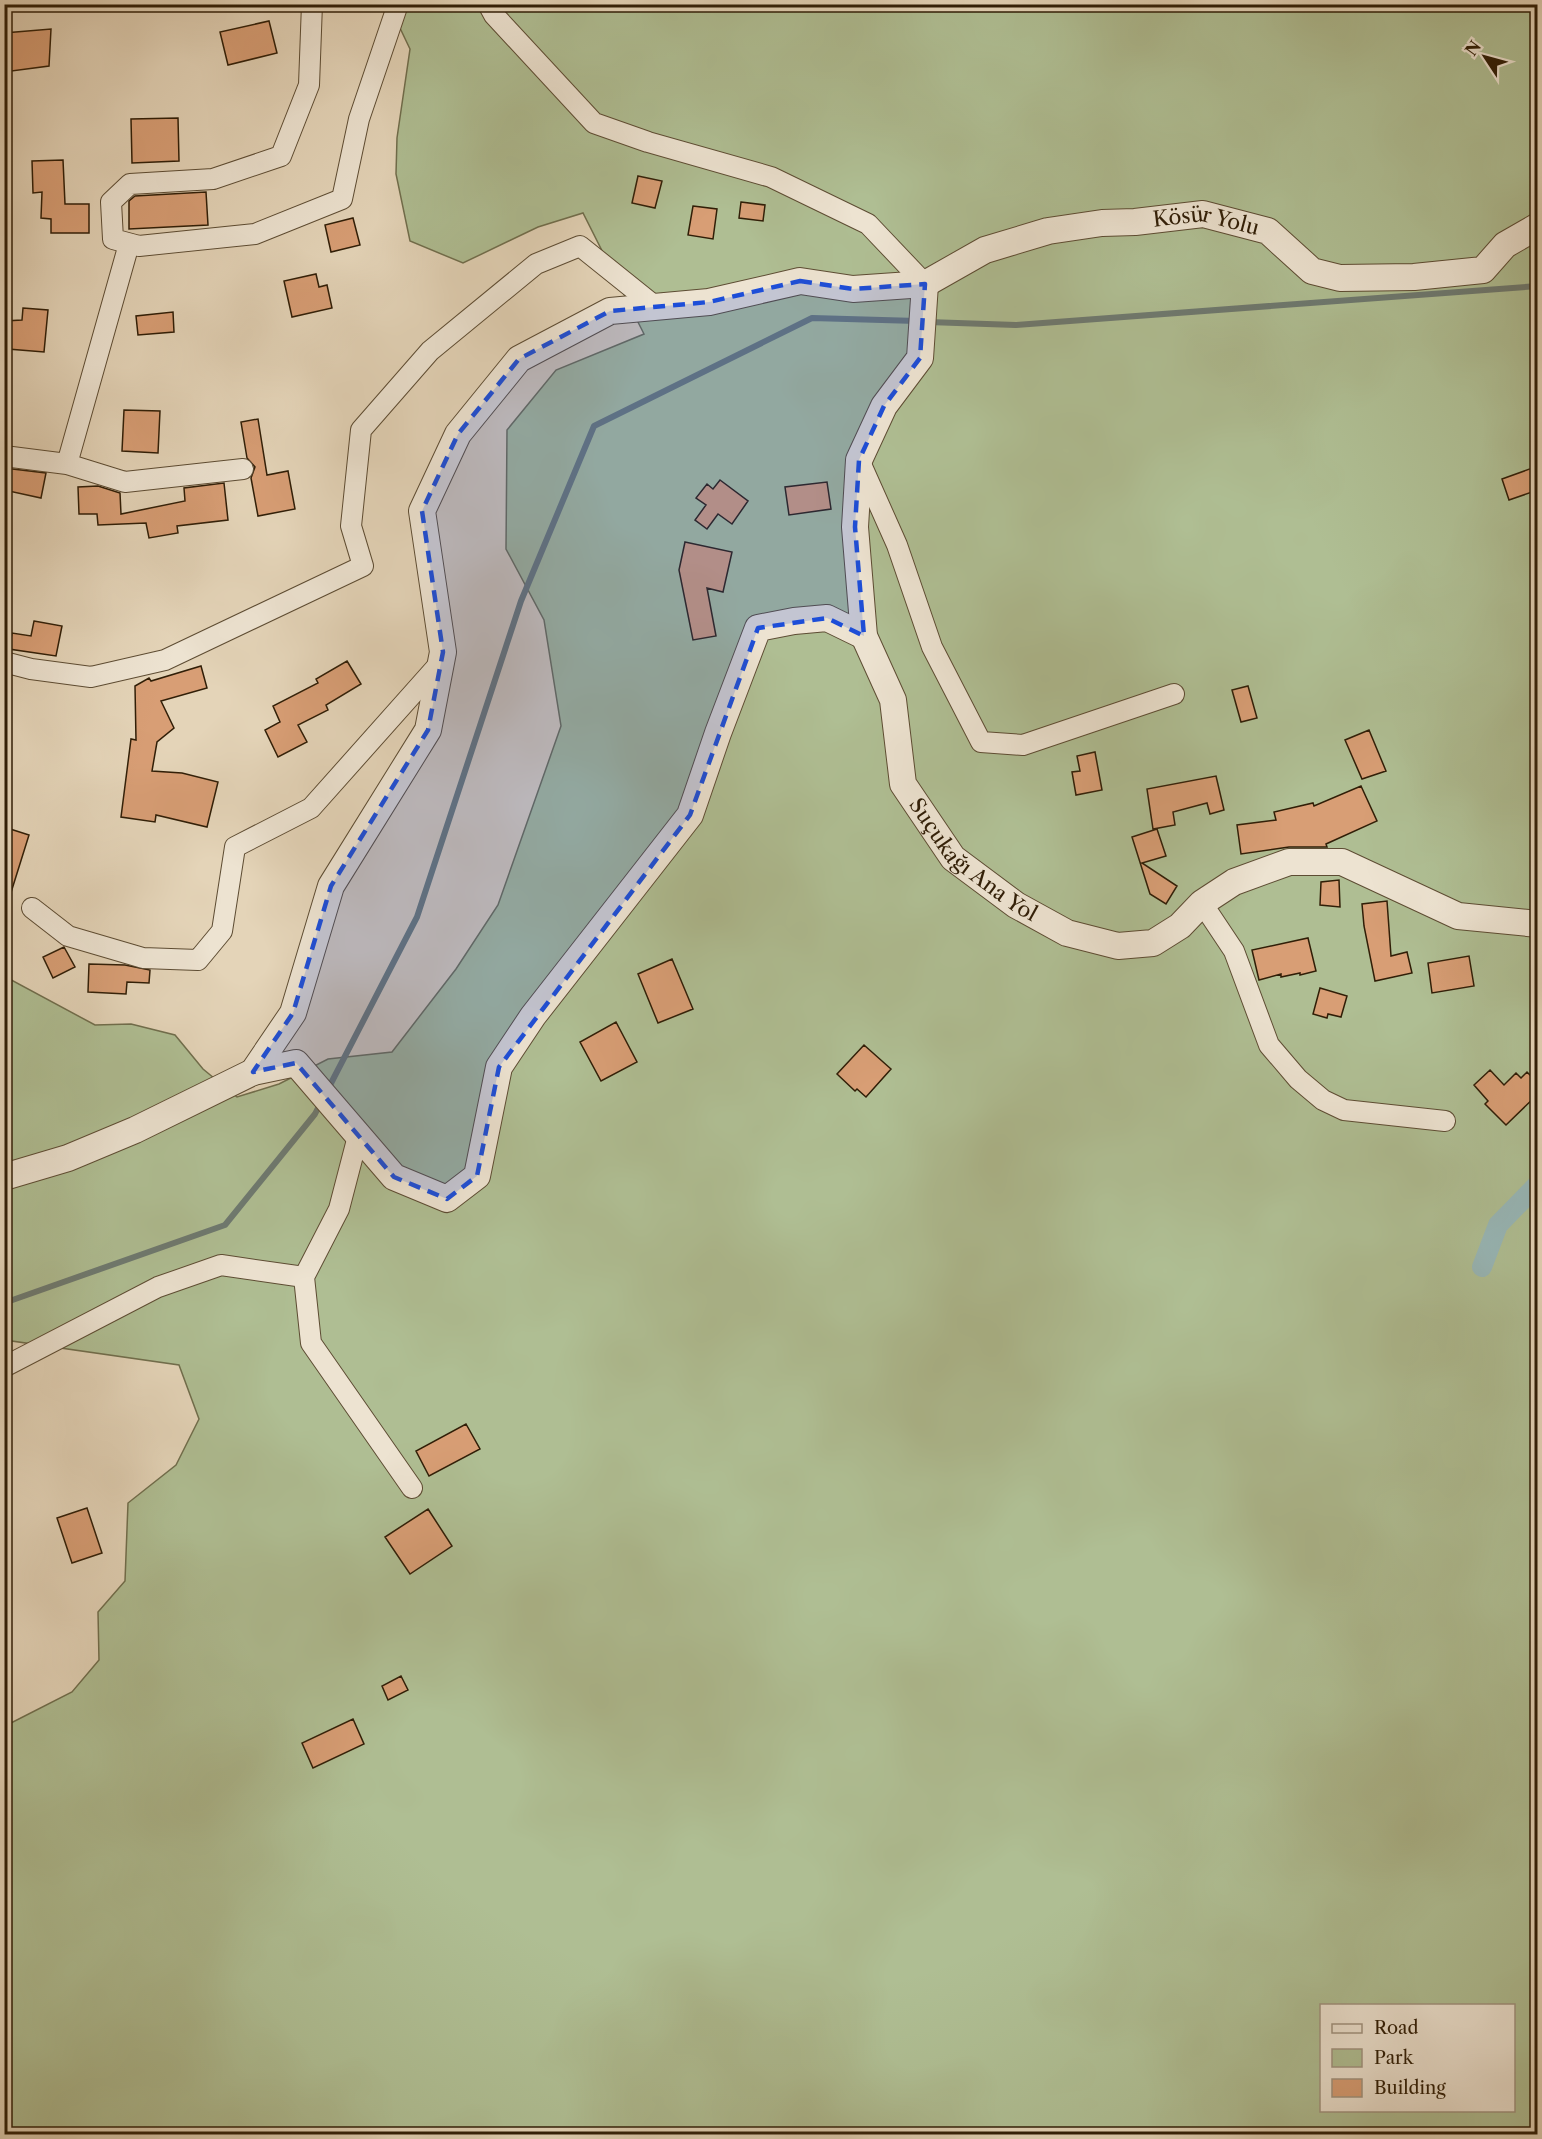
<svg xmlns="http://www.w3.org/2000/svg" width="1542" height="2139" font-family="'Libre Caslon Text',serif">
<rect width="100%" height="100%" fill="#e4d4b8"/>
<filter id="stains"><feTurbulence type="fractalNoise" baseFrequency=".00333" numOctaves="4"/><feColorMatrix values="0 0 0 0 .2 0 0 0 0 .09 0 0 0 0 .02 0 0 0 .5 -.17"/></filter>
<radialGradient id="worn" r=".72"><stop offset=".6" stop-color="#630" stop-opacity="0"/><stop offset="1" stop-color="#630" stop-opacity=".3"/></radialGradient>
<!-- green -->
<path fill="#afbe93" stroke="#706e4d" stroke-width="1.5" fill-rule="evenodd" d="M389,5H1537V2134H5V1726L72,1692L99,1660L98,1612L125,1581L128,1503L176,1465L199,1419L179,1365L5,1340L4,976L95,1025L131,1024L175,1035L203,1069L237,1097L279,1084L328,1059L392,1052L456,969L498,905L561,726L544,620L506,549L507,430L556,370L644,334L583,213L538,227L463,263L410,241L396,174L397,138L410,49ZM1322,2006H1514V2110H1322Z"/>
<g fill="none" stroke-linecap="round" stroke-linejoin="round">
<!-- stream -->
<path stroke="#6e7a71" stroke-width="6" d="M928,322L1016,325L1538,286
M327,1091L417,917L521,601L594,426L812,318L917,321
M4,1303L225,1225L315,1114L321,1102"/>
<!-- canal -->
<path stroke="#98b7b7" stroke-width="20" d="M1482,1267L1498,1225L1538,1184"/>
</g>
<!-- building -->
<path fill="#d89e75" stroke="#301e07" stroke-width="1.5" d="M269,21L277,53L228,65L220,32Z
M51,29L49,66L4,72V33Z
M178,118L179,161L132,163L131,119Z
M63,160L65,204H89V233H51V219L41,218L42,192L33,193L32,161Z
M638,176L662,181L655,208L632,203Z
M206,192L208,225L129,229V201L135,196Z
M741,202L765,205L763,221L739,218Z
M693,206L717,209L713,239L688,235Z
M353,218L360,245L331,252L325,225Z
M316,274L319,287L327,285L332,308L292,317L284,281Z
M23,308L48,310L44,352L8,349L9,339L4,340V321L22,320Z
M173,312L174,332L138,335L136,316Z
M124,410L160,411L158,453L122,451Z
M258,419L267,475L288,471L295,509L258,516L251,478L255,467L247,458L241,422Z
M1538,466V490L1509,500L1502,479Z
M4,468L46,473L41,498L4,490Z
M720,480L748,501L732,524L718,514L707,529L695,520L706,505L696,498L707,484L713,489Z
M827,482L831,509L789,515L785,487Z
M224,483L228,520L177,526L178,533L149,538L146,523L98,525L97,514H79L78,487L98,486L120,493L121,514L185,501L184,488Z
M685,542L732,552L723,592L707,588L716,636L693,640L679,570Z
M34,621L62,626L56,656L9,649L12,633L31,636Z
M347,661L361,684L326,705L328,710L298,725L307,742L278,757L265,730L280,722L273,706L318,683L316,679Z
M201,666L207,688L161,701L174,728L157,742L152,771L182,773L218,782L207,827L156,815L155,822L121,817L131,739L136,740L135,686L149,678L151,681Z
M1248,686L1257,718L1241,722L1232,690Z
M1369,730L1386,771L1362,779L1345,740Z
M1095,752L1102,790L1076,795L1072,772L1080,771L1077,756Z
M1216,776L1224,810L1210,814L1207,803L1173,812L1175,825L1153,829L1147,789Z
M1361,786L1377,821L1326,844L1327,847H1289L1241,854L1237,825L1276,820L1274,812L1313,803L1314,806Z
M4,827L29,835L8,902L4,901Z
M1157,829L1166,856L1142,863L1177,886L1166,904L1150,894L1132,837Z
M1339,880L1340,907L1320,905L1321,882Z
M1387,901L1391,956L1407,952L1412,973L1375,981L1364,926L1362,904Z
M1308,938L1316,971L1300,975V973L1281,977V974L1259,980L1252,950Z
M64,947L75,967L53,978L43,957Z
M1469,956L1474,986L1432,993L1428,963Z
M672,959L693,1009L658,1023L638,974Z
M89,964L125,965L150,970L149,983L127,982L126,994L88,992Z
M1320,988L1347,996L1341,1017L1328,1014L1327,1018L1313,1014Z
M616,1022L637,1062L601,1081L580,1042Z
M864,1045L891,1069L866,1097L857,1089L855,1091L837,1074Z
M1490,1070L1504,1085L1516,1073L1521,1078L1527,1072L1538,1083V1094L1506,1125L1485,1104L1488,1101L1474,1085Z
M466,1424L480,1449L429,1476L416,1451Z
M87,1508L102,1553L72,1563L57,1518Z
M428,1509L452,1546L410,1574L385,1537Z
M401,1676L408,1690L388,1700L382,1686Z
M353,1719L364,1744L313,1768L302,1743Z"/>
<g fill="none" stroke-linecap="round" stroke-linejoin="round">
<!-- minor casing -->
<g stroke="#5d4c33" stroke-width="22">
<path id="minor" d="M312,4L309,85L281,156L213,179L130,184L111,202L113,239L139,246L255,234L342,199L359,119L398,4
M488,4L494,15L594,123L648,142L771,177L868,224L925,284
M4,456L67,464L125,482L243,469
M860,462L897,545L932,647L981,742L1023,745L1174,694
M67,464L129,244
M4,662L31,669L91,677L165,660L363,566L351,526L361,430L430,351L536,264L580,246L656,307
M1202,903L1234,951L1269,1045L1298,1079L1323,1100L1344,1110L1445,1121
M32,908L68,936L143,958L198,960L222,931L235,847L311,808L441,662
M358,1136L339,1209L304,1277L311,1343L412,1488
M4,1367L158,1287L221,1265L304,1277"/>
</g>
<!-- tertiary casing -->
<g stroke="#5d4c33" stroke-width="28">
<g id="tertiary">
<path id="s1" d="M925,284L920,358L884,406L859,460L855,527L864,636L893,700L903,784L953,858L1016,905L1067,933L1118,946L1153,943L1180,926L1202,903L1234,882L1289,862H1342L1458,916L1538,924"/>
<path d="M253,1072L296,1063L394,1177L447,1199L477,1176L499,1067L533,1016L690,815L718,733L758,628L794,621L827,618L864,636"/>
<path id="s2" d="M4,1177L68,1158L135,1130L253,1072L293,1013L331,886L428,730L443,652L422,511L458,434L519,359L610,311L709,302L800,281L853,289L925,284L985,250L1048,231L1102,223L1135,222L1203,214L1268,231L1312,271L1340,278L1414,277L1483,270L1505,245L1538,226"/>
</g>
</g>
<!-- minor -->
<use href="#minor" stroke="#ede3d1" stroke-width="20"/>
<!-- tertiary -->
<use href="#tertiary" stroke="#ede3d1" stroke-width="26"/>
</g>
<!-- marked area -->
<path fill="#1d4ed8" fill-opacity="0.2" stroke="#1d4ed8" stroke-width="4.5" stroke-dasharray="12 8" stroke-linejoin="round" d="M800,281L853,289L925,284L920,358L884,406L859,460L855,527L864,636L827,618L758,628L690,815L499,1067L477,1176L447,1199L394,1177L296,1063L253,1072L293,1013L331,886L428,730L443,652L422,511L458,434L519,359L610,311L709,302Z"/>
<g text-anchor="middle" stroke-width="5" stroke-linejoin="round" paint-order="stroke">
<!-- street labels -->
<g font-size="21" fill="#301e07" stroke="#ede3d1">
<text dy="7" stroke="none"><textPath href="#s2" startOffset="1778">Kösür Yolu</textPath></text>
<text dy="7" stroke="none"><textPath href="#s1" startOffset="630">Suçukağı Ana Yol</textPath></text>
</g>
</g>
<!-- margin -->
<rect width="1542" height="2139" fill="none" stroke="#e4d4b8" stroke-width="24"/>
<rect x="6" y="6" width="1530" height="2127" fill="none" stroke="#301e07" stroke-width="3"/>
<rect x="12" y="12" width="1518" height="2115" fill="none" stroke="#301e07" stroke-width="1.5"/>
<!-- legend -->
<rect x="1320" y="2004" width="195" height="108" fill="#ede3d1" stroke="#a19480" stroke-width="1.5"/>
<rect x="1332" y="2024" width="30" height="9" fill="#ede3d1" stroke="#a19480" stroke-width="1.5"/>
<text x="1374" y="2034" font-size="18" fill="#301e07">Road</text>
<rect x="1332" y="2049" width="30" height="18" fill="#afbe93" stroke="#a19480" stroke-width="1.5"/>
<text x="1374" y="2064" font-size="18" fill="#301e07">Park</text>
<rect x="1332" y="2079" width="30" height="18" fill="#d89e75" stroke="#a19480" stroke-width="1.5"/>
<text x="1374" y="2094" font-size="18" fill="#301e07">Building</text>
<!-- north arrow -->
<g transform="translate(1485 57) rotate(306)" stroke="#ede3d1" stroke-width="4.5" paint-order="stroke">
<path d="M0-4.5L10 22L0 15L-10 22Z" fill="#301e07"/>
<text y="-9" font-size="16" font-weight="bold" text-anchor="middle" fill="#301e07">N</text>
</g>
<rect width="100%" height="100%" filter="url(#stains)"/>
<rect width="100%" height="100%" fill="url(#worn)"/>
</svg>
